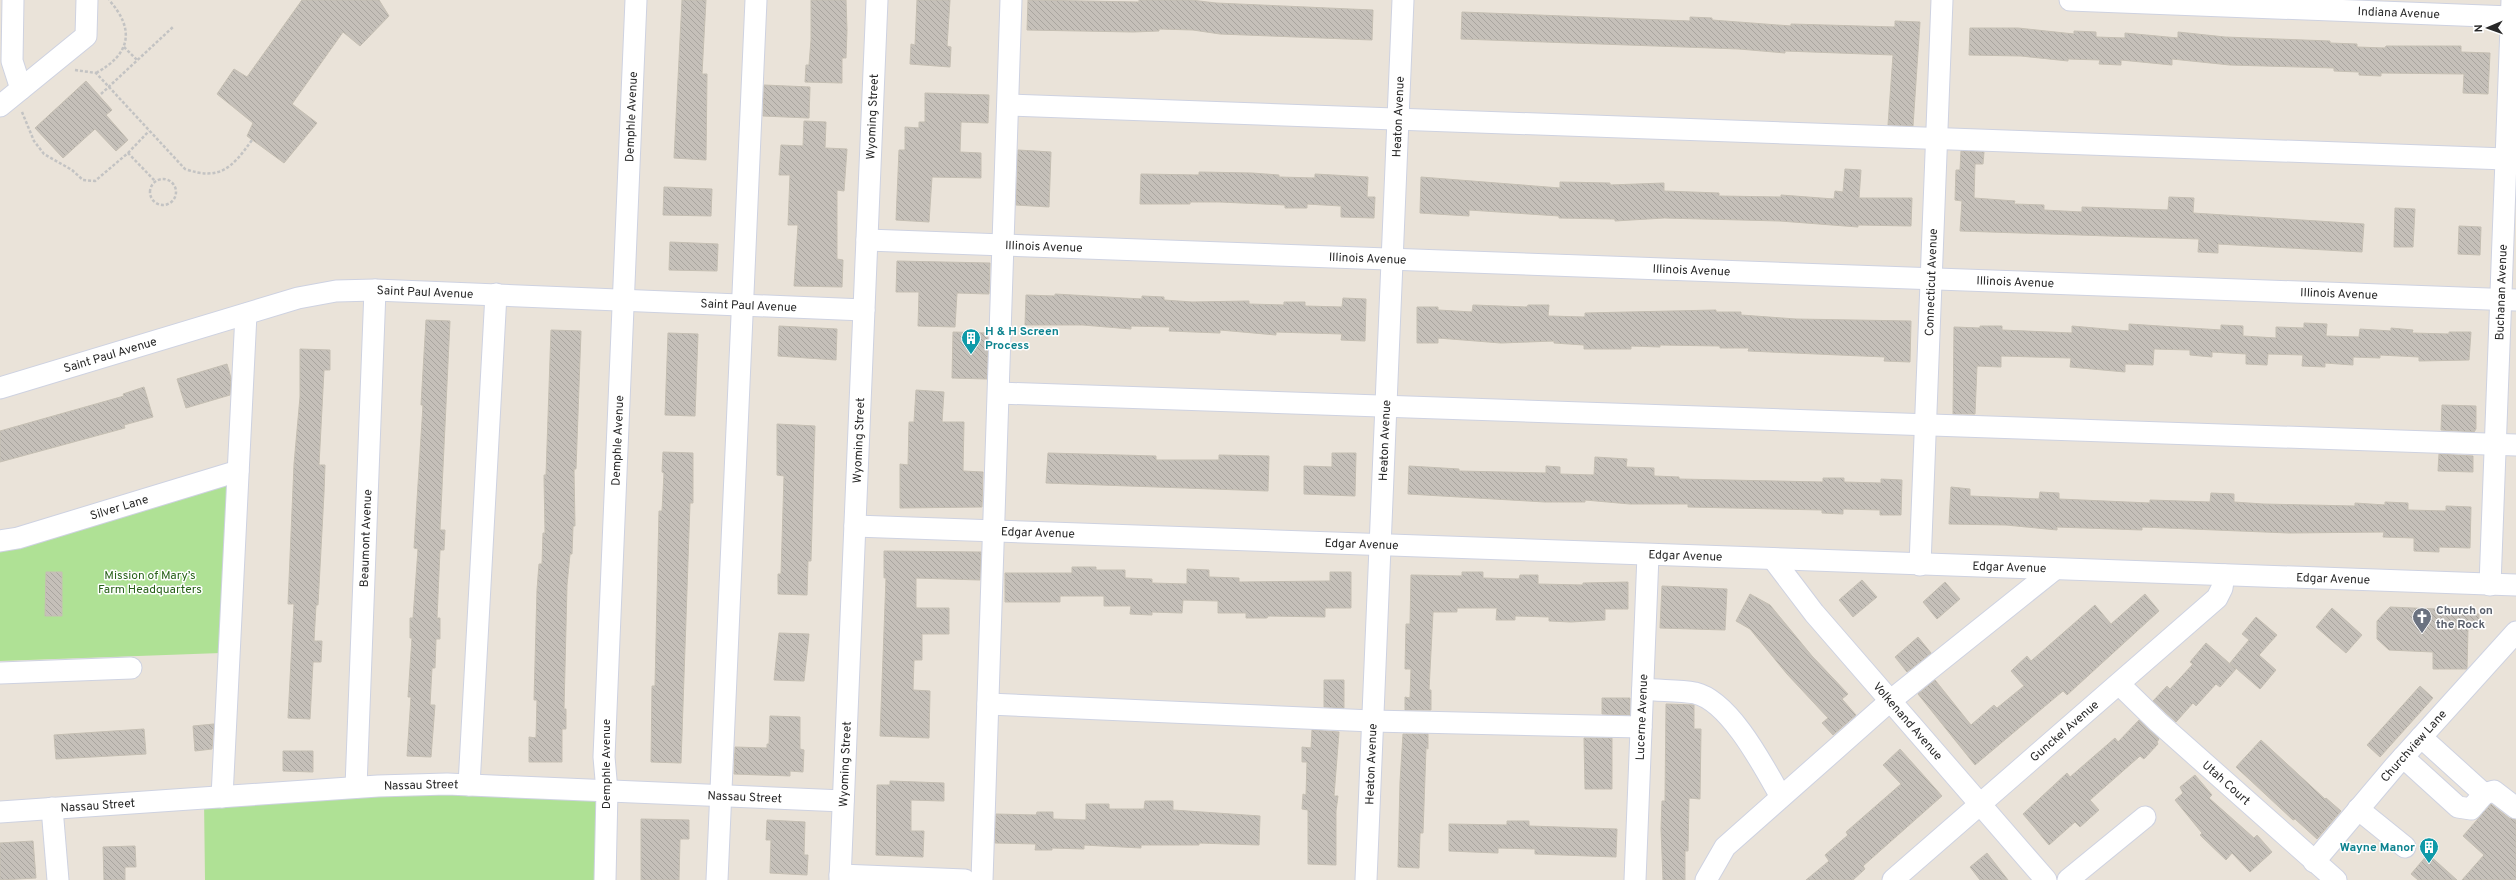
<svg xmlns="http://www.w3.org/2000/svg" width="2516" height="880" font-family="Overpass,sans-serif">
<defs>
<pattern id="building-back-hatch" width="6" height="6" patternUnits="userSpaceOnUse"><rect width="6" height="6" fill="#c5c0b9"/><path d="M-1 5l2 2M0 0l6 6M5-1l2 2" fill="none" stroke="#a9a59f"/></pattern>
</defs>
<rect width="100%" height="100%" fill="#eae3d9"/>
<!-- park -->
<path fill="#afe195" d="M232,480L221,653L0,661V548Z
M607,791L605,880H205L204,799Z"/>
<!-- building -->
<path fill="url(#building-back-hatch)" stroke="#c5bfb3" d="M302,0H379L389,16L360,46L343,32L292,104L317,123L284,163L247,136L253,123L217,94L234,69L247,77Z
M682,0H706L702,74H707L706,160L674,158Z
M811,0H846L847,30L846,58H842V83L805,82L806,65H809L811,40Z
M917,0H950L947,46L951,47L950,67L910,64L911,44L915,45Z
M1028,0L1139,2V0H1191L1216,3L1373,10L1372,40L1220,34L1193,30L1159,29V31L1133,32L1027,30Z
M1462,12L1690,21V17L1712,18V20L1791,26V24L1895,27V21L1920,22L1913,126L1888,125L1893,55L1785,51V53L1739,49L1461,39Z
M1970,28H2018L2074,34V31L2096,32V37L2125,38V33L2178,38V32L2225,37L2330,41V43L2357,44V47L2385,48L2386,46H2461V52L2490,53L2488,94L2463,93L2464,74L2381,73V76L2359,75V72L2334,71V68L2230,65L2172,59V65L2121,60V65L2099,64L2100,60L2068,59V61L2021,56L1969,55Z
M86,81L112,110L106,115L128,140L116,151L95,129L63,158L35,128Z
M764,85L810,87L809,118L763,116Z
M925,93L989,95L988,123L961,122L960,152L981,153V178L932,177L929,222L896,220L899,150H905V127L919,128V122H925Z
M804,121L826,122L825,148L847,149L844,191L837,190V259L843,260L842,287L794,286L798,225H788L790,175H779L781,145L803,146Z
M1018,150L1051,152L1049,207L1016,205Z
M1961,151L1984,152L1983,164H1975L1974,198L2015,201L2014,204L2044,205V210L2082,212V207L2168,210L2169,197L2194,198L2193,213L2364,224L2362,252L2218,244V253L2198,252L2199,239L1960,231L1962,201L1955,200L1956,170H1960Z
M1845,169L1861,170L1859,198H1912L1911,226L1858,225V227L1780,221L1664,218L1615,221V219L1559,218V216L1469,210V216L1420,213L1421,177L1560,188V182L1610,183V185L1664,183V191L1719,193V196L1781,197V195L1834,199L1835,191L1843,192Z
M1199,172L1252,173L1279,175V177L1315,178V174L1368,177L1367,197H1375L1374,218L1341,217V206L1307,204V208H1285V205L1220,202H1190V204H1140L1141,174L1199,175Z
M664,187L712,189L711,216L663,215Z
M2395,208L2415,209L2413,247H2394Z
M2459,226L2481,227L2480,255L2458,254Z
M670,242L718,244L717,271L669,270Z
M897,261L990,263L989,294L957,293L955,327L918,326L919,292H896Z
M1055,294L1142,299V296L1164,297V300L1192,302L1249,301V304L1284,305V302H1305V306L1342,307L1343,298L1366,299L1365,341L1341,340L1342,334L1276,332V335L1220,330V333L1169,331L1170,327L1131,326V329L1083,325H1025L1026,295L1055,296Z
M1473,305L1527,307L1528,305H1549L1548,316L1585,317V313L1716,310V312H1741V315L1796,319L1911,321L1910,362L1884,361L1885,357L1748,351L1749,348H1720V346L1660,345V347L1631,346V349H1584V345L1554,343V341L1501,343L1438,338V343H1417V307H1438V310L1472,312Z
M426,320L450,321L440,530H445L444,550H440L437,618H440V639H436L435,668H432L430,705H435L431,757L407,756L411,697H408L412,638H410V618H413L418,549L414,548L423,405H421Z
M2304,323L2327,324L2326,336L2359,337L2360,329L2391,331V328L2413,330L2412,333L2449,334V332H2471L2469,360L2419,361V357L2380,355V358L2353,357V365L2325,363V367L2302,366L2303,355L2268,354L2267,365L2246,364V354L2212,352V357L2190,355V350L2154,349L2153,365L2125,364V372L2070,367L2071,358L2001,356V367L1977,366L1975,414H1953L1954,327L1980,328V326H2002V330L2072,333V326L2129,331V324L2221,330V325L2243,326V336L2276,338V327L2304,328Z
M779,326L837,329L836,360L778,356Z
M551,330L581,331L576,469H574L575,526H573L572,554H570L567,585L564,709H566V729H562V762H529V737L536,738L537,700H534L537,590L539,564H542L543,533H545L544,475H546Z
M953,332L988,333L987,379L952,378Z
M668,333L698,334L695,416L665,415Z
M300,349L330,350V370H324L319,465H325L324,493L318,605H316L314,641H322L321,662H313L310,719L288,718L294,604H288L294,464L300,397Z
M227,364L231,378L230,395L186,408L177,379Z
M144,387L153,417L124,425L125,428L0,462V431L124,396L123,394Z
M916,390L944,392L942,422H964L963,471L983,472L982,507L900,508V464L908,465L909,422H914Z
M2442,405L2476,406V429L2474,432L2441,430Z
M777,424L815,426L811,561H808L807,595L778,594V574H781L784,476L777,475Z
M663,452L693,453V503H690L681,763L651,762L652,686H655L659,511H662L664,473L662,472Z
M1048,453L1156,456V460H1219V455L1269,456L1268,491L1046,483Z
M1332,453H1356L1355,496L1304,494V466L1332,467Z
M2439,454L2473,456V472L2438,471Z
M1595,457L1627,459L1626,467L1654,468V476L1679,477V479L1823,482V478H1844V482L1881,483V479L1902,480L1901,515H1880V510L1843,509V514L1822,513V510L1688,507V504H1630L1585,500V502H1545L1408,494L1409,466L1459,469V471L1546,473V466L1560,467V474L1594,475Z
M1951,487L1970,489V496L2039,499L2040,492L2059,493V499L2150,503V500L2210,502L2211,493L2234,494V502L2263,504L2355,506V503L2385,505V502L2408,503V510L2446,511V506L2471,507L2470,548L2439,547V552L2414,551V538L2383,537L2384,532L2289,533L2142,527V530L2057,527V530L2006,525L1949,524Z
M884,551L981,552L980,580L916,578V608H949V634H922V660H914L913,690L930,691L929,738L880,736L886,578H884Z
M1072,567H1096V570H1125V578L1152,579V583L1187,584V569L1209,570V577L1239,578V582L1330,581V572H1351V608H1325V617L1268,616L1267,618H1246V613H1218V601L1183,600L1182,613L1152,612V615L1130,614L1131,606H1104V596H1060V602H1005V573H1072Z
M46,572H62V616H45Z
M1462,572H1483V578L1519,579L1520,575H1538V584L1583,585V583L1628,582V609H1605V620L1571,622L1549,621V617L1515,616V620H1496L1497,608H1457V612H1433L1429,690H1431V710H1405V697L1410,698L1411,669H1405L1406,624H1410L1411,575L1462,576Z
M1862,580L1877,597L1853,617L1839,600Z
M1945,582L1960,599L1937,619L1923,602Z
M1662,586L1727,589L1725,630L1660,628Z
M1750,594L1770,605L1812,656L1848,694L1842,699L1856,715L1833,735L1822,723L1828,718L1787,674L1750,629L1736,621Z
M2145,594L2159,611L2067,695L2063,691L1975,765L1918,694L1935,680L1971,725L1994,705L1997,708L2024,686L2011,671L2027,656L2031,661L2095,605L2111,624Z
M2390,607L2437,609V613L2479,614V629H2468L2467,669H2433V652L2389,650L2377,639V621Z
M2332,608L2362,635L2346,653L2316,627Z
M2256,617L2277,635L2259,655L2276,670L2260,689L2230,663L2249,640L2242,634Z
M779,633L809,634L804,681L774,680Z
M1918,637L1931,653L1907,672L1895,657Z
M2206,643L2236,669L2220,687L2216,684L2196,706L2193,703L2176,722L2153,701L2167,686L2170,689L2193,664L2190,662Z
M1324,680H1344V708L1324,707Z
M2420,686L2433,698L2380,757L2367,745Z
M1602,698H1630V715L1602,714Z
M1666,704L1694,705V729H1701L1700,799L1689,798L1688,851H1685V880H1663L1661,829L1662,801H1665Z
M770,716L800,717V749L804,750L803,772L790,771V776L734,774L735,747L767,748V744H769Z
M2139,720L2159,739L2157,742L2158,744L2144,759L2140,756L2090,800L2099,810L2080,827L2075,822L2049,845L2023,814L2067,773L2070,777L2115,738L2118,742Z
M214,724L212,749L195,751L193,726Z
M144,729L146,754L56,759L54,735Z
M1312,730L1339,732L1334,796H1338L1336,811V865L1308,864V810L1302,809L1303,794L1306,795L1307,762H1302V747L1311,748Z
M1403,734H1428V749L1426,748L1423,833H1420L1419,868L1398,867L1400,782Z
M1584,738H1612V789H1585Z
M2261,740L2325,799L2326,798L2341,811L2317,839L2295,819L2293,820L2236,767Z
M1900,749L1942,796L1863,866L1865,869L1853,880H1806L1829,861L1825,855L1848,835L1846,832L1901,784L1883,765Z
M283,751H313V772L283,771Z
M2195,775L2212,795L2209,798L2254,838L2257,835L2272,852L2250,872L2232,853L2226,860L2200,835L2202,833L2175,800L2183,793L2180,787Z
M890,781L944,783V801L911,800V831H924L923,857L876,855L877,785H890Z
M1145,801H1173V810L1260,816L1259,845L1199,843V845H1141V848L1084,845V849L1052,848V850H1035L1036,844L995,843L996,814L1036,815L1037,812H1053V819L1086,820V804H1109V809H1144Z
M2491,804L2509,818L2516,820V880H2462L2484,855L2463,836Z
M641,819L689,820V839H680L679,880H641Z
M767,820L805,822L804,855H808L807,875L770,873L771,840H766Z
M1507,821H1529V826L1617,829L1616,857L1535,854V849L1498,848V853L1449,851V824L1507,825Z
M33,841L36,878L0,880V843Z
M135,846L136,867H125V880H104L103,847Z
M1987,853L2008,880H1980L1970,867Z
M2428,854L2457,880H2418L2411,874Z"/>
<g fill="none" stroke-linecap="round" stroke-linejoin="round">
<!-- minor casing -->
<g stroke="#ced2e1" stroke-width="23">
<g id="minor">
<path d="M13,0L12,61L21,89"/>
<path id="s1" d="M2070,0L2511,17"/>
<path d="M1009,105L2506,159"/>
<path d="M0,106L86,36L87,0"/>
<path id="s2" d="M867,240L2516,300"/>
<path id="s3" d="M0,388L298,298L336,291L375,290L864,310"/>
<path d="M999,393L2516,445"/>
<path id="s4" d="M855,526L2516,585"/>
<path id="s5" d="M0,541L18,538L238,471"/>
<path id="s6" d="M1773,559L1814,613L2046,880"/>
<path id="s7" d="M1920,565L1942,0"/>
<path id="s8" d="M2490,585L2512,0"/>
<path d="M0,673L131,668"/>
<path id="s9" d="M2119,684L2158,722L2336,880"/>
<path d="M1643,689C1659,691 1678,690 1695,693C1730,701 1764,767 1781,797"/>
<path d="M988,704L1372,721L1641,727"/>
<path d="M2421,737L2484,794L2494,791L2516,808"/>
<path d="M2403,757L2458,807L2471,809L2484,794"/>
<path d="M469,785L496,294"/>
<path id="s10" d="M356,787L375,290"/>
<path d="M222,797L246,314"/>
<path d="M52,808L58,880"/>
<path d="M2358,809L2405,847"/>
<path id="s11" d="M0,812L378,786L447,784L843,801"/>
<path id="s12" d="M2314,862L2395,766L2516,632"/>
<path d="M840,875L965,880"/>
<path id="s13" d="M605,880L607,791L604,757L636,0"/>
<path d="M717,880L756,0"/>
<path id="s14" d="M840,880L877,0"/>
<path d="M982,880L1011,0"/>
<path id="s15" d="M1366,880L1403,0"/>
<path id="s16" d="M1635,880L1648,555"/>
<path d="M1706,880L1725,847L1890,701L2055,569"/>
<path id="s17" d="M1893,880L2217,598L2222,588L2224,575"/>
<path d="M2068,880L2145,817"/>
</g>
</g>
<!-- path -->
<path stroke="#c3c3c3" stroke-width="2.5" stroke-dasharray="3 2" stroke-linecap="butt" d="M124,47L138,61
M75,70L96,73L185,169C220,181 232,168 252,140
M96,73C131,54 135,29 109,0
M101,94L173,27
M22,112L34,141L44,154L72,170L83,180L95,181L128,153L155,181
M128,153L149,131
M150 192a13 13 0 1 1 26 0a13 13 0 1 1-26 0Z"/>
<!-- minor -->
<use href="#minor" stroke="#fff" stroke-width="21"/>
</g>
<!-- icons -->
<defs>
<g id="building-pin" transform="scale(1)"><path d="M0 17L-7.5 6A9.5 9.5 0 1 1 7.5 6Z" fill="#0f9aa8" stroke="#fff"/><path d="M-4-6H4V6H1V3H-1V6H-4ZM-2.5-4.3h1.7v1.8h-1.7ZM.8-4.3h1.7v1.8H.8ZM-2.5-1h1.7V.8h-1.7ZM.8-1h1.7V.8H.8Z" fill="#fff"/></g>
<g id="church-pin" transform="scale(1)"><path d="M0 17L-7.5 6A9.5 9.5 0 1 1 7.5 6Z" fill="#6b7280" stroke="#fff"/><path d="M-1.2-6h2.4v3.5h3.3v2.4h-3.3V6h-2.4V-.1h-3.3v-2.4h3.3Z" fill="#fff"/></g>
</defs>
<g fill-rule="evenodd">
<use href="#building-pin" x="971" y="338"/>
<use href="#church-pin" x="2422" y="617"/>
<use href="#building-pin" x="2429" y="847"/>
</g>
<g text-anchor="middle" stroke-width="3" stroke-linejoin="round" paint-order="stroke">
<!-- street labels -->
<g font-size="12" fill="#282828" stroke="#fff">
<text dy="4" stroke="none"><textPath href="#s1" startOffset="329">Indiana Avenue</textPath></text>
<text dy="4" stroke="none"><textPath href="#s13" startOffset="764">Demphle Avenue</textPath></text>
<text dy="4" stroke="none"><textPath href="#s14" startOffset="764">Wyoming Street</textPath></text>
<text dy="4" stroke="none"><textPath href="#s15" startOffset="764">Heaton Avenue</textPath></text>
<text dy="4" stroke="none"><textPath href="#s2" startOffset="177">Illinois Avenue</textPath></text>
<text dy="4" stroke="none"><textPath href="#s2" startOffset="501">Illinois Avenue</textPath></text>
<text dy="4" stroke="none"><textPath href="#s2" startOffset="825">Illinois Avenue</textPath></text>
<text dy="4" stroke="none"><textPath href="#s7" startOffset="283">Connecticut Avenue</textPath></text>
<text dy="4" stroke="none"><textPath href="#s2" startOffset="1149">Illinois Avenue</textPath></text>
<text dy="4" stroke="none"><textPath href="#s3" startOffset="439">Saint Paul Avenue</textPath></text>
<text dy="4" stroke="none"><textPath href="#s8" startOffset="293">Buchanan Avenue</textPath></text>
<text dy="4" stroke="none"><textPath href="#s2" startOffset="1473">Illinois Avenue</textPath></text>
<text dy="4" stroke="none"><textPath href="#s3" startOffset="763">Saint Paul Avenue</textPath></text>
<text dy="4" stroke="none"><textPath href="#s3" startOffset="115">Saint Paul Avenue</textPath></text>
<text dy="4" stroke="none"><textPath href="#s13" startOffset="440">Demphle Avenue</textPath></text>
<text dy="4" stroke="none"><textPath href="#s14" startOffset="440">Wyoming Street</textPath></text>
<text dy="4" stroke="none"><textPath href="#s15" startOffset="440">Heaton Avenue</textPath></text>
<text dy="4" stroke="none"><textPath href="#s5" startOffset="124">Silver Lane</textPath></text>
<text dy="4" stroke="none"><textPath href="#s4" startOffset="183">Edgar Avenue</textPath></text>
<text dy="4" stroke="none"><textPath href="#s10" startOffset="249">Beaumont Avenue</textPath></text>
<text dy="4" stroke="none"><textPath href="#s4" startOffset="507">Edgar Avenue</textPath></text>
<text dy="4" stroke="none"><textPath href="#s4" startOffset="831">Edgar Avenue</textPath></text>
<text dy="4" stroke="none"><textPath href="#s4" startOffset="1155">Edgar Avenue</textPath></text>
<text dy="4" stroke="none"><textPath href="#s4" startOffset="1479">Edgar Avenue</textPath></text>
<text dy="4" stroke="none"><textPath href="#s16" startOffset="163">Lucerne Avenue</textPath></text>
<text dy="4" stroke="none"><textPath href="#s6" startOffset="211">Volkenand Avenue</textPath></text>
<text dy="4" stroke="none"><textPath href="#s17" startOffset="227">Gunckel Avenue</textPath></text>
<text dy="4" stroke="none"><textPath href="#s12" startOffset="153">Churchview Lane</textPath></text>
<text transform="translate(606 764) rotate(-90)" y="4">Demphle Avenue</text>
<text dy="4" stroke="none"><textPath href="#s14" startOffset="116">Wyoming Street</textPath></text>
<text dy="4" stroke="none"><textPath href="#s15" startOffset="116">Heaton Avenue</textPath></text>
<text dy="4" stroke="none"><textPath href="#s9" startOffset="146">Utah Court</textPath></text>
<text dy="4" stroke="none"><textPath href="#s11" startOffset="422">Nassau Street</textPath></text>
<text dy="4" stroke="none"><textPath href="#s11" startOffset="746">Nassau Street</textPath></text>
<text dy="4" stroke="none"><textPath href="#s11" startOffset="98">Nassau Street</textPath></text>
</g>
<!-- culture labels -->
<g font-size="12" font-weight="bold" fill="#0d838f" stroke="#fff" text-anchor="start">
<text x="985" y="335">H &amp; H Screen<tspan x="985" dy="14">Process</tspan></text>
<text x="2415" y="851" text-anchor="end">Wayne Manor</text>
</g>
<!-- park labels -->
<g font-size="12" fill="#29621a" stroke="#fff">
<text x="150" y="579">Mission of Mary’s<tspan x="150" dy="14">Farm Headquarters</tspan></text>
</g>
<!-- worship labels -->
<g font-size="12" font-weight="bold" fill="#5b616d" stroke="#fff" text-anchor="start">
<text x="2436" y="614">Church on<tspan x="2436" dy="14">the Rock</tspan></text>
</g>
</g>
<!-- north arrow -->
<g transform="translate(2488 28) rotate(268)" stroke="#ffffff" stroke-width="3" paint-order="stroke">
<path d="M0-3L7 15L0 10L-7 15Z" fill="#282828"/>
<text y="-6" font-size="11" font-weight="bold" text-anchor="middle" fill="#282828">N</text>
</g>
</svg>
